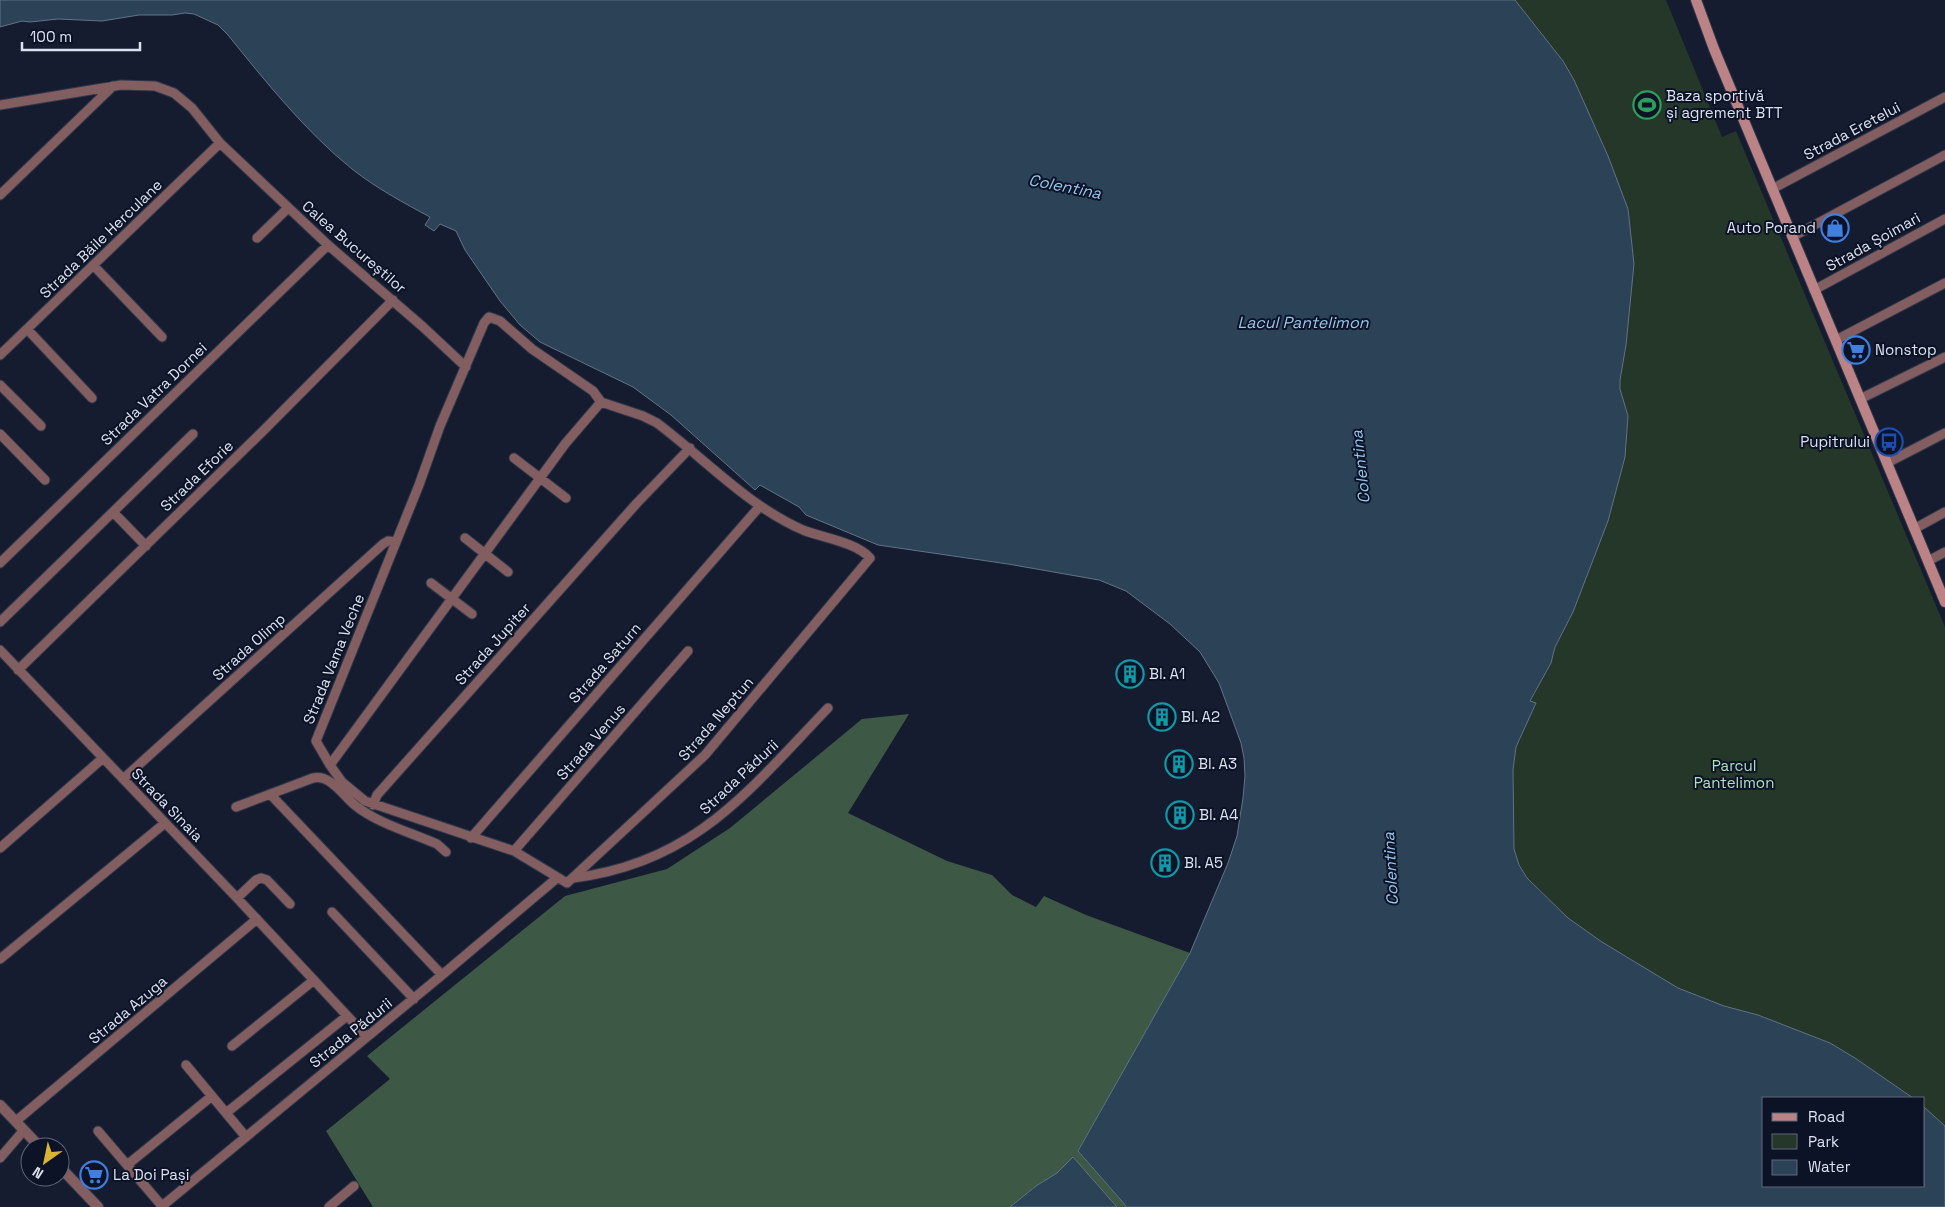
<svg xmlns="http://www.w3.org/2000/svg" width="1945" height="1207" font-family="'Space Grotesk',sans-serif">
<rect width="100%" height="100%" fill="#151c30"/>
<!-- green -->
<path fill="#243729" d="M1515,0H1666L1722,137L1736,131L1945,627V1126L1924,1107V1098H1913L1855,1058L1830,1043L1758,1015L1724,1006L1678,988L1602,942L1568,918L1527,878L1519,865L1514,849L1513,770L1516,747L1536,704L1530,702L1551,663L1555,647L1573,612L1625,457L1628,416L1620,389V380L1626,345L1634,264L1616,180L1608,156L1574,80L1563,61Z"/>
<!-- forest -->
<path fill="#3d5845" d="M909,714L848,813L947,861L992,875L1012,895L1036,907L1044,896L1086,915L1190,953L1078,1151L1127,1207H1117L1073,1157L1058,1173L1036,1186L1010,1207H373L326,1131L390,1079L367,1056L565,896L667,869L730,828L862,719Z"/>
<!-- water -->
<path fill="#2c4357" stroke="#617385" d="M0,0H1515L1563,61L1574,80L1608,156L1628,209L1634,264L1626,345L1620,380V389L1628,416L1625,457L1608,521L1573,612L1555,647L1551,663L1530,701L1536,703L1516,747L1513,770L1514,849L1519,865L1527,878L1568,918L1602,942L1678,988L1724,1006L1758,1015L1830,1043L1855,1058L1913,1098H1764V1186H1924V1107L1945,1126V1207H1127L1078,1151L1190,953L1228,863L1237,836L1243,798L1245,776L1244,758L1241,743L1219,683L1200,652L1170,624L1126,591L1099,580L1008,564L878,545L806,515L799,507L760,485L755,490L671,415L633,387L540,342L520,325L500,301L465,250L456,231L440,224L434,231L425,225L430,217C404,203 376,188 352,169C306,132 265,81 228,35L218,25L194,14L185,13L172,15H139L102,21L58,19L30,22L22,21L0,27Z
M1073,1157L1117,1207H1010L1036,1186L1057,1173Z"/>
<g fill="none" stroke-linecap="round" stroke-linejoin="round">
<!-- minor casing -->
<g stroke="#31384b" stroke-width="11">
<path id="minor" d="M0,105L121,85L155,86L174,93L192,108L220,143L328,245L422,326L466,367
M1772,189L1945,97
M0,195L113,86
M1792,237L1945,155
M257,238L288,208
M93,265L162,337
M1814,290L1945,219
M489,317L500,321L532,349L593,391L601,402L643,416L657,423C705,459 748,506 803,530C823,538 856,542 870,558L705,755L567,883L514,851L365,801L342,782L330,765L316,741L419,485L440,426L484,323Z
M27,329L92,398
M1836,340L1945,283
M0,355L220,143
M0,385L41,426
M1860,399L1945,357
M0,434L45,480
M514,458L566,498
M1887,463L1945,433
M113,512L146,546
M1914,529L1945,512
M465,538L508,572
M1928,561L1945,552
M0,563L328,245
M431,583L472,614
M0,622L193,434
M0,650L237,898L367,1037
M18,670L263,431L393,300
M330,765L565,444L601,402
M123,779L383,544L388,541L396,542
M270,794L442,975
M373,805L377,795L637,503L690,448
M236,807L313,778C331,774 343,796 356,806C377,823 412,833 437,844L446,852
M471,838L760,506
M0,848L103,758
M514,851L688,651
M573,878C695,863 749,790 828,708
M237,898L256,880L261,878L267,880L290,904
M332,912L414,999
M0,959L165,823
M232,1046L314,980
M186,1065L246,1137
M226,1113L347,1016
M16,1121L257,919
M98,1131L162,1206
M0,1158L24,1130
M127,1165L212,1096
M161,1207L442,975L557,878
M329,1207L354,1186"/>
</g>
<!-- tertiary casing -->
<g stroke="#31384b" stroke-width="12">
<path id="tertiary" d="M0,1105L40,1147
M60,1167L98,1207"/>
</g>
<!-- secondary casing -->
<g stroke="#31384b" stroke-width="12">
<path id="secondary" d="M1696,0L1714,49L1945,602"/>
</g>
<!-- minor -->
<use href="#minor" stroke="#825e60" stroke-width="9"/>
<!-- tertiary -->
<use href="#tertiary" stroke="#825e60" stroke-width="10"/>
<!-- secondary -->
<use href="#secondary" stroke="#bc8386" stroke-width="10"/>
</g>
<!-- icons -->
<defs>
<g id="stadium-ring" transform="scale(1.4375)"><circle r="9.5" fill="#0c1326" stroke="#2e9e5b" stroke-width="1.5"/><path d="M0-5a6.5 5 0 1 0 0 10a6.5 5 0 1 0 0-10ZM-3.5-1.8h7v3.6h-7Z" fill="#2e9e5b"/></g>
<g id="shop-ring" transform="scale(1.4375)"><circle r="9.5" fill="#0c1326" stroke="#3f7fe0" stroke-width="1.5"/><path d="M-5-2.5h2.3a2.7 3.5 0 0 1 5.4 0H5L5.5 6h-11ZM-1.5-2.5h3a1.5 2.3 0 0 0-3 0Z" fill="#3f7fe0"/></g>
<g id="supermarket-ring" transform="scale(1.4375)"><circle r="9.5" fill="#0c1326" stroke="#3f7fe0" stroke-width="1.5"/><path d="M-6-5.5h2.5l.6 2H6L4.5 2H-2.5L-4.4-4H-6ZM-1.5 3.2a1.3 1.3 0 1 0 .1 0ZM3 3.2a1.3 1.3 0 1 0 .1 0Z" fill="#3f7fe0"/></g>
<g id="bus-ring" transform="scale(1.4375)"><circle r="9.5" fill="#0c1326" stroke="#1a4fb4" stroke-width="1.5"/><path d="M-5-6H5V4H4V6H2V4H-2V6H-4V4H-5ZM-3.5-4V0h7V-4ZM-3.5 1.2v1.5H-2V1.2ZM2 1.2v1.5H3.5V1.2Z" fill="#1a4fb4"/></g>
<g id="building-ring" transform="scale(1.4375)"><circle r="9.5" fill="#0c1326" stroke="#0f9aa8" stroke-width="1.5"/><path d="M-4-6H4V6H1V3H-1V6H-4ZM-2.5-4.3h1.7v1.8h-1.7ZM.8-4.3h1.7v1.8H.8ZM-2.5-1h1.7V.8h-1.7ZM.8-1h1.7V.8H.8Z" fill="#0f9aa8"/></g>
</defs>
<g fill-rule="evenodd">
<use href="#stadium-ring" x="1647" y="105"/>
<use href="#shop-ring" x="1835" y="228"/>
<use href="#supermarket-ring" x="1856" y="350"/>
<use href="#bus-ring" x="1889" y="442"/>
<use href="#building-ring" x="1130" y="674"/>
<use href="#building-ring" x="1162" y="717"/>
<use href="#building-ring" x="1179" y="764"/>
<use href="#building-ring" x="1180" y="815"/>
<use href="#building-ring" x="1165" y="863"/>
<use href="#supermarket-ring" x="94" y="1175"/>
</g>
<g text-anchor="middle" stroke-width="4" stroke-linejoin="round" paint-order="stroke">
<!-- poi labels -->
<g font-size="15" fill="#dce2f0" stroke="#0c1326" text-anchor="start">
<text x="1666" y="101">Baza sportivă<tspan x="1666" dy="17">și agrement BTT</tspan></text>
<text x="1816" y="233" text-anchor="end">Auto Porand</text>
<text x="1875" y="355">Nonstop</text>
<text x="1870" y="447" text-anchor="end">Pupitrului</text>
<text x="1149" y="679">Bl. A1</text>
<text x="1181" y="722">Bl. A2</text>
<text x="1198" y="769">Bl. A3</text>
<text x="1199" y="820">Bl. A4</text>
<text x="1184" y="868">Bl. A5</text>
<text x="113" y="1180">La Doi Pași</text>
</g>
<!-- street labels -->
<g font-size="15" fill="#dce2f0" stroke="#0c1326">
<text transform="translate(1852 131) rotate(-28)" y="5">Strada Eretelui</text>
<text transform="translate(101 239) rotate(-44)" y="5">Strada Băile Herculane</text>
<text transform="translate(1873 242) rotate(-29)" y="5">Strada Șoimari</text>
<text transform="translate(354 247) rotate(41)" y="5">Calea Bucureștilor</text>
<text transform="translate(154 394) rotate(-44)" y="5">Strada Vatra Dornei</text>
<text transform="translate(197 476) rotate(-44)" y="5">Strada Eforie</text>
<text transform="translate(493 644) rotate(-48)" y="5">Strada Jupiter</text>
<text transform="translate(249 647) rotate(-42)" y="5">Strada Olimp</text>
<text transform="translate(334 659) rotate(-68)" y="5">Strada Vama Veche</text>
<text transform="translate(605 663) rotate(-49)" y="5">Strada Saturn</text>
<text transform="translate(716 719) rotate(-49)" y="5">Strada Neptun</text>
<text transform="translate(591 742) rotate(-49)" y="5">Strada Venus</text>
<text transform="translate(739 777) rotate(-43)" y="5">Strada Pădurii</text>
<text transform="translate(167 805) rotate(46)" y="5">Strada Sinaia</text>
<text transform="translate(128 1010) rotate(-40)" y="5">Strada Azuga</text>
<text transform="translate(351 1033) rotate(-39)" y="5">Strada Pădurii</text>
</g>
<!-- park labels -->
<g font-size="15" fill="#ade1bc" stroke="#0c1326">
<text x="1734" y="771">Parcul<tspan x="1734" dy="17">Pantelimon</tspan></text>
</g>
<!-- water labels -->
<g font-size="16" font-style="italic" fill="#98c6ed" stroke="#0c1326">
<text transform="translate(1065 186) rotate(11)" y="6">Colentina</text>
<text x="1303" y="328">Lacul Pantelimon</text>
<text transform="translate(1360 467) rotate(-96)" y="6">Colentina</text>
<text transform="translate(1390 869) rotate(-93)" y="6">Colentina</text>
</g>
</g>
<!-- legend -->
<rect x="1762" y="1097" width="162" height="90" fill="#0c1326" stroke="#5f6677"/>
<rect x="1772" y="1113" width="25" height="8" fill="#bc8386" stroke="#5f6677"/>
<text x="1808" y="1122" font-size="15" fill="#dce2f0">Road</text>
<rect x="1772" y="1134" width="25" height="15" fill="#243729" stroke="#5f6677"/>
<text x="1808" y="1147" font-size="15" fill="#dce2f0">Park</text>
<rect x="1772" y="1160" width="25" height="15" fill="#2c4357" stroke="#5f6677"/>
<text x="1808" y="1172" font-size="15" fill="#dce2f0">Water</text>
<!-- north arrow -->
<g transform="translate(45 1162) rotate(213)"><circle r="24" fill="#0c1326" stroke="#5f6677"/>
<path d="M0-4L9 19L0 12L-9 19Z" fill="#dab333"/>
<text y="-8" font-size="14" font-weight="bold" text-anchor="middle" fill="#dce2f0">N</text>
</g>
<!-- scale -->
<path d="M22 42v8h118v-8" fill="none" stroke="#dce2f0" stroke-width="2.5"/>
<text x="30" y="42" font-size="15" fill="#dce2f0" stroke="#0c1326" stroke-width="4" paint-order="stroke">100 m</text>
</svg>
